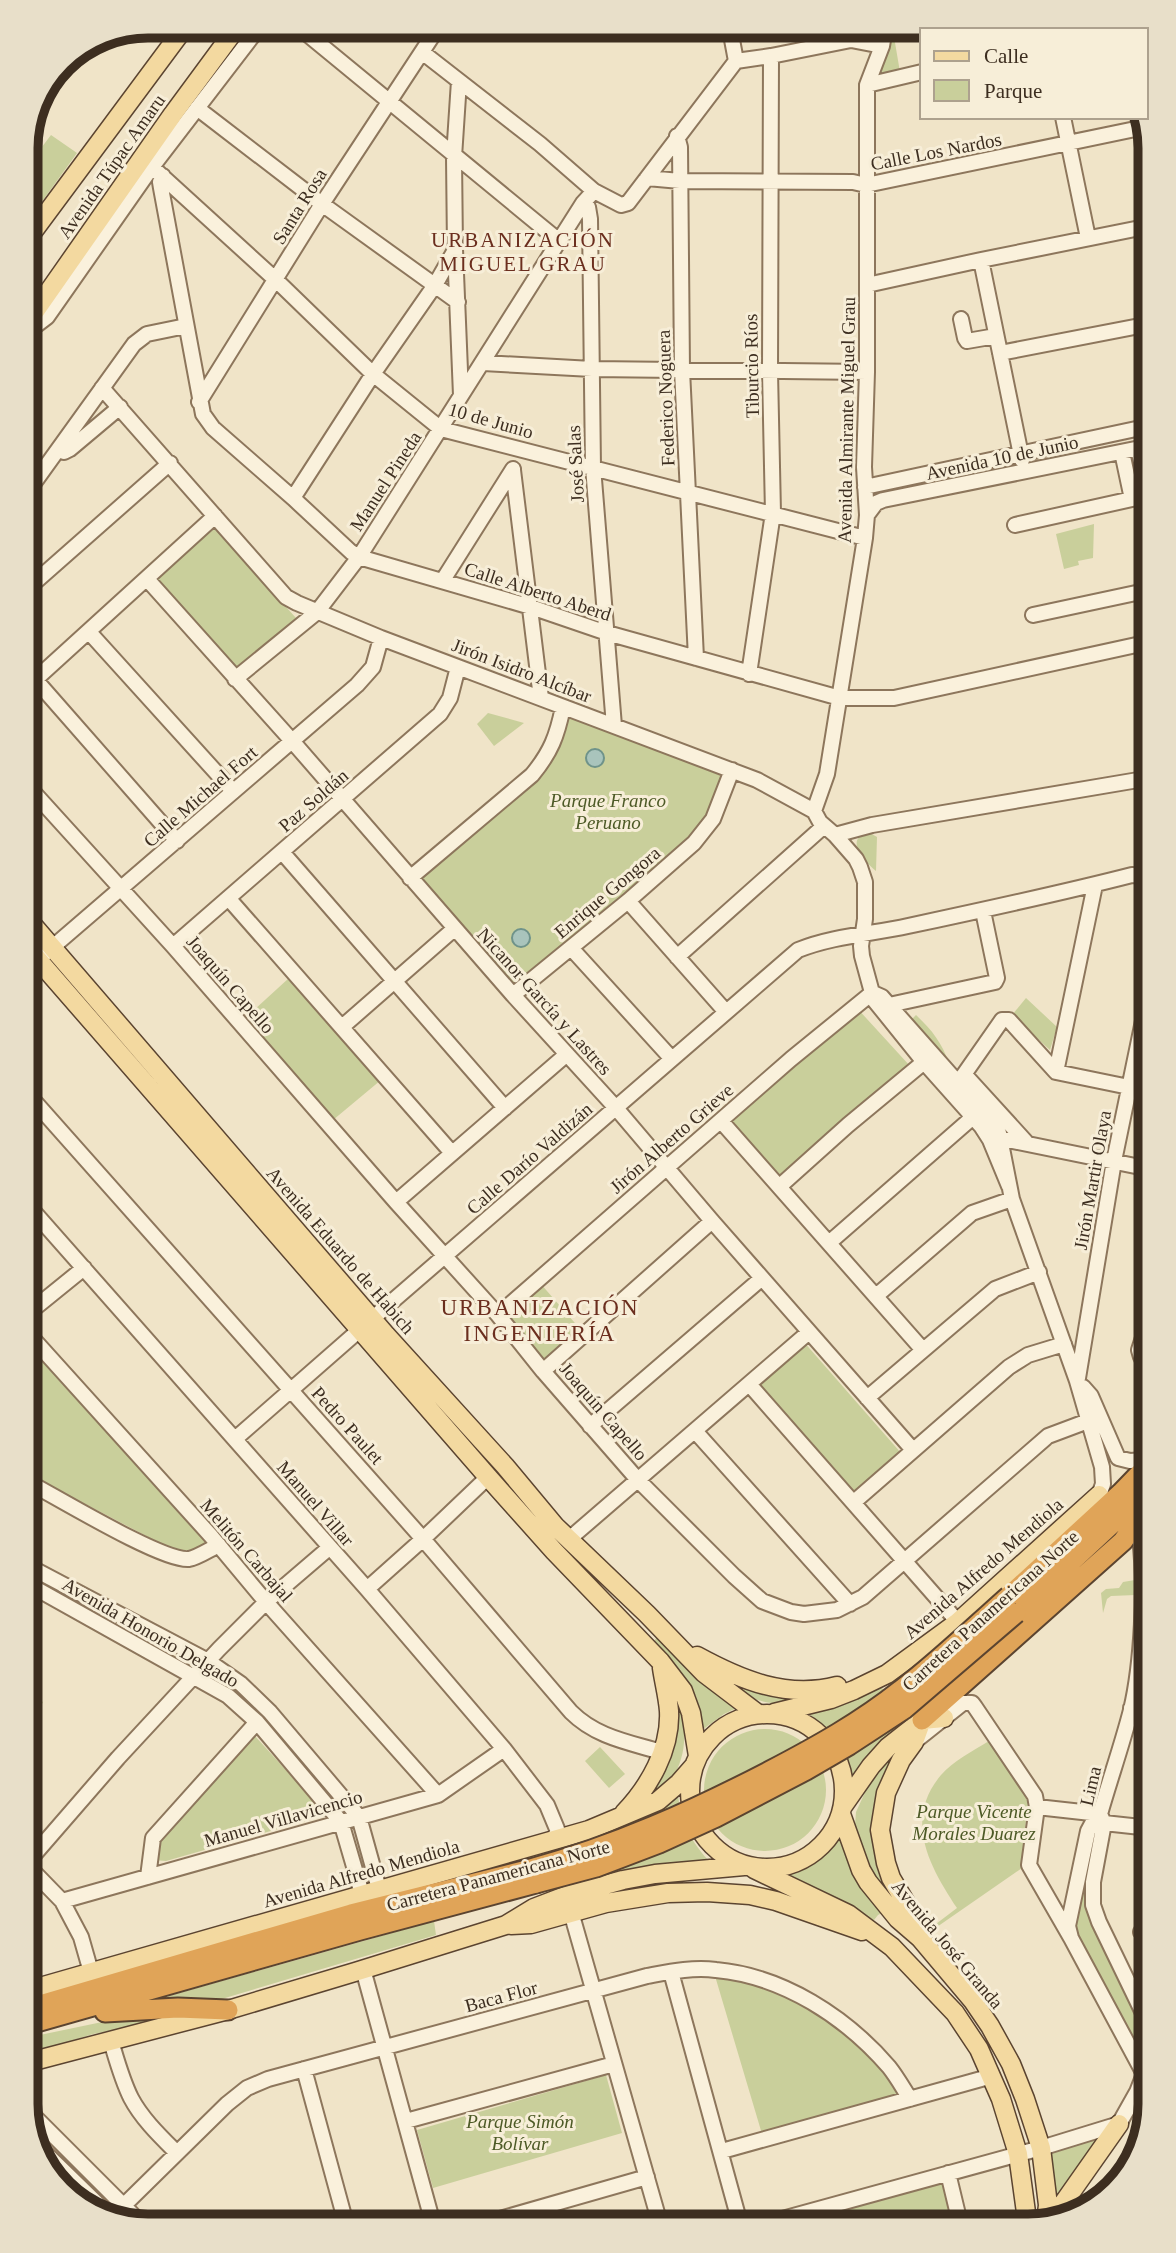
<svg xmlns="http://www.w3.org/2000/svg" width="1176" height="2253" font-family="'Times New Roman',serif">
<rect width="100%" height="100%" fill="#f0e4c8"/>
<!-- green -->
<path fill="#c9cf9b" d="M648,30H697L688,36L666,37L661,42Z
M893,31L900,72L880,76Z
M51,135L77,153L41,203L26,191V168Z
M1094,524L1093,558L1078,561L1079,565L1064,569L1056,534Z
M212,528L217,530L296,618V623L240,671L233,670L155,580Z
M563,707L732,770L713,819L513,995L410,878L532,775Z
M488,713L524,723L494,746L477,724Z
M870,833L877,837L876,871C865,862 842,837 870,833Z
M289,978L381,1080L333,1120L243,1020Z
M1026,998L1057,1027L1050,1050L1012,1015Z
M856,1007L910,1066L781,1180L728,1119Z
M916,1015C932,1030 942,1043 949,1063L910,1021Z
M540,1283L581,1330L545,1362L504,1315Z
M803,1341L901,1453L852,1496L755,1383Z
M48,1356L208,1538L207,1543L192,1550L175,1551L26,1473V1380Z
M1135,1580L1136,1595L1111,1596L1107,1599L1103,1613L1101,1593L1106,1589L1119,1588L1123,1582Z
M657,1636L739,1707L724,1714L702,1730L696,1696L653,1644Z
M722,1675L819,1694C809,1697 797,1702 786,1703C766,1706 731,1694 722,1675Z
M881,1686L905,1724L854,1780C844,1752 831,1724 802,1711L846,1704Z
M671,1692C692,1722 688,1768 660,1793C655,1797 648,1801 642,1805Z
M26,1693L43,1702L26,1734Z
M704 1790a61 61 0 1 1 122 0a61 61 0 1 1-122 0Z
M253,1734L327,1815L166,1861L153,1860L159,1840Z
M989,1741L1025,1796L1028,1803L1021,1864L1022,1868L934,1929L932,1927L957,1908C930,1867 903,1820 941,1775C953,1761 973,1751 989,1741Z
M600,1747L625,1774L609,1788L585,1761Z
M903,1747L876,1808L913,1925L875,1882L856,1835L855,1825L856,1812L867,1788L881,1769Z
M678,1793C680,1824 694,1847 716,1868L577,1889C580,1876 578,1854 567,1845L624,1827Z
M1093,1823L1097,1824L1087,1886L1144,2024L1146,2037L1144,2060L1073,1935Z
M841,1836C852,1872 858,1884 882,1913L878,1915L874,1920L840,1901L783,1877C808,1867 823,1856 841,1836Z
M434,1921L436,1935L215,2001L137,2005Z
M715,1976C726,1977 737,1978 747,1981C811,1998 864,2042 901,2096L762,2134Z
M167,2020L93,2034L26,2055L35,2036L107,2021Z
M606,2075L622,2133L433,2188L417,2130Z
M1099,2135L1103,2140L1058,2204L1048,2150Z
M943,2179L955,2227H846L842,2209Z"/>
<!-- water -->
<path fill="#a9c4bc" stroke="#6f938a" stroke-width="2" d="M586 758a9 9 0 1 1 18 0a9 9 0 1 1-18 0Z
M512 938a9 9 0 1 1 18 0a9 9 0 1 1-18 0Z"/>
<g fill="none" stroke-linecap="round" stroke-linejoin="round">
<!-- minor casing -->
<g stroke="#8d765c" stroke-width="18">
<path id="minor" d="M730,29L736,61
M306,33L559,241
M422,52L540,144L594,191L621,205L628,203L736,61
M736,61L771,56L851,40L882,46
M459,81L454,157L455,249L461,395
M867,85L922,72
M197,108L322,204L458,302
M1063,117L1088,238
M677,136L680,147L682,370L696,658
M152,167L276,280L373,374L441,429L865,538
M163,176L160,182L161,188L203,414L213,428L293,498L351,552L359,557L531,607L607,633L840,698H894L1150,642
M647,178L680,181L853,182L866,185L1145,127
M583,203L588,207L590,219L593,467L614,726
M981,260L1022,460
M867,285L981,260L1150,226
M961,319L965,338L967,341L996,336
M26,333L47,317L152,167L254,34
M1000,353L1150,324
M483,363L592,369L867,372
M102,388L286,597L297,603L381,638L757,780L814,811L820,822L835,835L856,859L860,867L865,882V919L861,946L862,956L874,1000L924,1062L981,1126L990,1140L1009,1186
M199,402L322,204L435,32
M59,449L64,452L70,449L120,407
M1138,449L1149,495
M1122,452L1132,499
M513,470L541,698
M865,487L1150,426
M26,494L134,344L147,334L186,326
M293,498L373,374L435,285L455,250
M867,515L876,503L883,500L1150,446
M1015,525L1150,495
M147,579L293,742L513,995L616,1108L712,1221L913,1450
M443,580L513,469
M26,590L170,463
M1033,615L1150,590
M89,632L233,791
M26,669L177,841
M749,674L773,513L770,372L771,56
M235,679L317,612L359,557L583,203L594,191
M26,688L215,516
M26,784L173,946L396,1202L498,1315L543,1371L638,1480L734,1576L762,1601L791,1612L804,1614L837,1610L863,1597L1048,1436L1088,1421
M814,811L827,774L865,538L867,515L864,467L867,372V85L882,46L885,28
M835,835L872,825L1150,778
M282,852L505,1108
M410,878L532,775C551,752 557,736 563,707
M229,899L452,1153
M628,901L726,1012
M173,946L440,714L450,698L458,667
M571,948L672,1059
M677,957L824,826
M26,970L357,685L373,667L381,638
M873,993L882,997L889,1005L958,1083L999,1133L1012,1199L1077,1381L1102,1467L1103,1484L1099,1495
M513,995L628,901L694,843L713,819L732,770
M889,1005L995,982L997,978L983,911
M342,1027L454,929
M1149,1046L1150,1043
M1056,1072L1095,885
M965,1075L1026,1142
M958,1083L1002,1020H1009L1056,1072L1129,1087
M26,1092L423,1539L571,1712C596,1737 628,1742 661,1752
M721,1121L923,1350
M993,1137L1150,1169
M780,1186L848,1125L924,1062
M396,1202L567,1054
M26,1203L367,1589L504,1749L547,1805L557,1829L556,1839
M830,1242L973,1117
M876,1296L972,1213L1012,1199
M26,1315L84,1268
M498,1315L791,1059L872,993
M26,1331L211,1536L266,1602L438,1795
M1150,1362L1141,1357L1139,1350L1150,1316
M543,1371L712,1221
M1078,1378L1114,1161L1150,987
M749,1384L958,1622
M1083,1387L1091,1396L1118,1458L1130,1461L1144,1460
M867,1398L995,1289L1039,1272
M590,1426L762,1278
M695,1431L850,1604
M235,1439L388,1305L798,950C833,936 871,934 908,926C983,910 1058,894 1132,875L1150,876
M26,1481C55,1496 163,1562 189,1559C199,1557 210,1549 219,1545
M854,1502L1009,1367L1028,1355L1064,1344
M1140,1538C1146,1586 1142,1664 1131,1710C1122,1745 1110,1779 1100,1814L1104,1823L1093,1882V1905L1099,1922L1143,2013L1150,2031
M568,1540L809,1332
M26,1565L208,1661L241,1684L270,1712L359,1817L379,1889
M26,1583L228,1696L257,1722L341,1822L362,1894
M367,1589L423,1539L488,1477
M1131,1708L1138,1700L1150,1693
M914,1742L963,1703H972L975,1707L1035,1796L1037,1807L1029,1865L1071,1938
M1037,1807L1100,1814
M1100,1814L1095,1818L1088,1831L1068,1926L1071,1938L1144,2074
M1104,1823L1150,1828
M26,1864L118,1758L219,1649L266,1602L329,1548
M26,1864L62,1901L81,1937L91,1972
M148,1877L153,1838L257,1722
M62,1901L438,1795L504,1749
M571,1912L661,2227
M1141,1932L1150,1928
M363,1969L434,2227
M671,1972L741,2227
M111,2041C117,2061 122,2080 131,2098C142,2119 161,2137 177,2153
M304,2069L347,2227
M26,2104L36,2118L145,2227
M406,2121L614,2064
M34,2142L110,2216
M722,2151L992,2076
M948,2173L961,2227
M112,2217L227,2104L247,2088L268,2079L647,1976C669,1972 692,1967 716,1970C783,1976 846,2017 889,2067C897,2077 903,2088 910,2099
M472,2227L647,2177
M753,2227L1041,2148L1119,2124L1137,2092L1150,2059"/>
</g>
<!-- major casing -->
<g stroke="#5b4430" stroke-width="21">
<path id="major" d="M26,241L179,35
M26,324L173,114L232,34
M26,917L386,1335L505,1466L555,1526L647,1614L704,1673L758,1714
M26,946L488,1477L554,1551L660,1661L683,1691L691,1713L698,1756
M697,1656C741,1680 786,1699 837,1686
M774,1713L831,1699L854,1690L887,1674L958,1622L1099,1495
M690 1791a77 77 0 1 1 154 0a77 77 0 1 1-154 0Z
M917,1718L922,1720L944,1718
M843,1806L871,1766L888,1747L921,1721
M624,1813C649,1787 671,1749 669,1711C668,1697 664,1682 662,1668
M841,1814L861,1870L868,1882L898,1919L920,1938L973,2001L990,2026L1011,2064L1025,2099L1041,2148L1048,2205L1046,2223
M754,1869L848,1914L892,1947L955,2013L979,2049L1001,2099L1018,2154L1028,2227
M511,1925L531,1924L606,1903L668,1893L707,1892L750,1895L776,1901L862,1931
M920,1936L910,1910L891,1878L886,1863L880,1830L886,1793L901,1760L914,1742L922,1720
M26,1991L589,1830L658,1801L679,1783L693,1767
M26,2063L228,2010L355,1972L506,1925L534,1908L568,1895L623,1880L655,1874L744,1866
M1050,2222L1119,2124"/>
</g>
<!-- highway casing -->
<g stroke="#5b4430" stroke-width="23">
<path id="highway" d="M1009,1596L1121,1493L1150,1463
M1016,1613L1143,1495
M922,1720L1123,1541L1137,1521L1150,1489
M26,2009L351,1914L531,1869
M105,2012L178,2008L228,2010
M26,2025L360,1930L536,1883"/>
</g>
<!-- minor -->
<use href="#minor" stroke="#faf1dc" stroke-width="14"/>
<!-- major -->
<use href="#major" stroke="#f3d9a0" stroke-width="18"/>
<!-- highway -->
<use href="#highway" stroke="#e0a458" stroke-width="19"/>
<!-- highway-bridge casing -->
<g stroke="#5b4430" stroke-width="23" stroke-linecap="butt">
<path id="highway-bridge" d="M531,1869C617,1845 691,1812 770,1771C816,1747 861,1722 901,1690C939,1661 974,1627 1009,1596
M536,1883L596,1867L659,1843L716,1817L806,1770L849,1745L904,1709L1016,1613"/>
</g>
<!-- highway-bridge -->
<use href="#highway-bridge" stroke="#e0a458" stroke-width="19"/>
</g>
<g text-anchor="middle" stroke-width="6" stroke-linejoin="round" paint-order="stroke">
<!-- street labels -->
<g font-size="19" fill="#3d2e20" stroke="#f7eed8">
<text transform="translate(936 151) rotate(-11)" y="7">Calle Los Nardos</text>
<text transform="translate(111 166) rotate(-55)" y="7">Avenida Túpac Amaru</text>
<text transform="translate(299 206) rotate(-58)" y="7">Santa Rosa</text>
<text transform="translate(751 366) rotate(-91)" y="7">Tiburcio Ríos</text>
<text transform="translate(665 398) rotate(-92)" y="7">Federico Noguera</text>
<text transform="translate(491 420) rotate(16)" y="7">10 de Junio</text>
<text transform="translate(846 420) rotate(-89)" y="7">Avenida Almirante Miguel Grau</text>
<text transform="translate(1002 457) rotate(-12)" y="7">Avenida 10 de Junio</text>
<text transform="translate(575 464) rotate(-93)" y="7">José Salas</text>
<text transform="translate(385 481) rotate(-57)" y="7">Manuel Pineda</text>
<text transform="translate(538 591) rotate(18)" y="7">Calle Alberto Aberd</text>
<text transform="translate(522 670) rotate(21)" y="7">Jirón Isidro Alcíbar</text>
<text transform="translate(200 796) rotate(-41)" y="7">Calle Michael Fort</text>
<text transform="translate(313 800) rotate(-41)" y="7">Paz Soldán</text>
<text transform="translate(607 892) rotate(-40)" y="7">Enrique Gongora</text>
<text transform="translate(231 984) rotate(49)" y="7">Joaquín Capello</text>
<text transform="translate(545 1001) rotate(48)" y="7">Nicanor García y Lastres</text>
<text transform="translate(671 1138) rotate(-41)" y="7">Jirón Alberto Grieve</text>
<text transform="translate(529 1158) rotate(-41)" y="7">Calle Darío Valdizán</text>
<text transform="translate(1092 1180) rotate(-80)" y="7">Jirón Martir Olaya</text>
<text transform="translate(341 1250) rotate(49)" y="7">Avenida Eduardo de Habich</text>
<text transform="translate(604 1411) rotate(49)" y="7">Joaquín Capello</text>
<text transform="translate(348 1425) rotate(48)" y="7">Pedro Paulet</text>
<text transform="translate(316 1503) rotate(49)" y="7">Manuel Villar</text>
<text transform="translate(247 1550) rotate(49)" y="7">Melitón Carbajal</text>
<text transform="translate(983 1568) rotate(-41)" y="7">Avenida Alfredo Mendiola</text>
<text transform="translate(990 1610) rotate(-42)" y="7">Carretera Panamericana Norte</text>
<text transform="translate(151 1632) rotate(30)" y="7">Avenida Honorio Delgado</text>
<text transform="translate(1090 1786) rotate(-77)" y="7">Lima</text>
<text transform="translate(283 1818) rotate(-16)" y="7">Manuel Villavicencio</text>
<text transform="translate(361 1873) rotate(-16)" y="7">Avenida Alfredo Mendiola</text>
<text transform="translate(498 1875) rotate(-15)" y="7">Carretera Panamericana Norte</text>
<text transform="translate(948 1944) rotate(50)" y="7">Avenida José Granda</text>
<text transform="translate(501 1996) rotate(-15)" y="7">Baca Flor</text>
</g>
<!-- park labels -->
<g font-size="19" font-style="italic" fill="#4d5a26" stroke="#f7eed8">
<text x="608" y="807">Parque Franco<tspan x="608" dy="22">Peruano</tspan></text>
<text x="974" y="1818">Parque Vicente<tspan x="974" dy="22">Morales Duarez</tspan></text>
<text x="520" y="2128">Parque Simón<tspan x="520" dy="22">Bolívar</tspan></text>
</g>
<!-- neighbourhood labels -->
<g font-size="21" letter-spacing="2" fill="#6b2e1e" stroke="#f7eed8">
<text x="523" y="247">URBANIZACIÓN<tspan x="523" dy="24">MIGUEL GRAU</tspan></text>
</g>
<!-- quarter labels -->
<g font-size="23" letter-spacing="2" fill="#6b2e1e" stroke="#f7eed8">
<text x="540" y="1315">URBANIZACIÓN<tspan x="540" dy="26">INGENIERÍA</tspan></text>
</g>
</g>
<!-- crop -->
<path d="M0 0H1176V2253H0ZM148 38H1028A110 110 0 0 1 1138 148V2104A110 110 0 0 1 1028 2214H148A110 110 0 0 1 38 2104V148A110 110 0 0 1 148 38Z" fill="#e8dfc9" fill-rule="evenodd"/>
<path fill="none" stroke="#3d2e20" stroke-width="9" d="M148 38H1028A110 110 0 0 1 1138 148V2104A110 110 0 0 1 1028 2214H148A110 110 0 0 1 38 2104V148A110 110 0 0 1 148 38Z"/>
<!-- legend -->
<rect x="920" y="28" width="228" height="91" fill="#f7eed8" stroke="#ada18e" stroke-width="2"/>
<rect x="934" y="51" width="35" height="10" fill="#f3d9a0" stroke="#ada18e" stroke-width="2"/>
<text x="984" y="63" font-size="21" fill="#3d2e20">Calle</text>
<rect x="934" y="80" width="35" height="21" fill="#c9cf9b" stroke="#ada18e" stroke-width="2"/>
<text x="984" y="98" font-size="21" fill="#3d2e20">Parque</text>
</svg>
